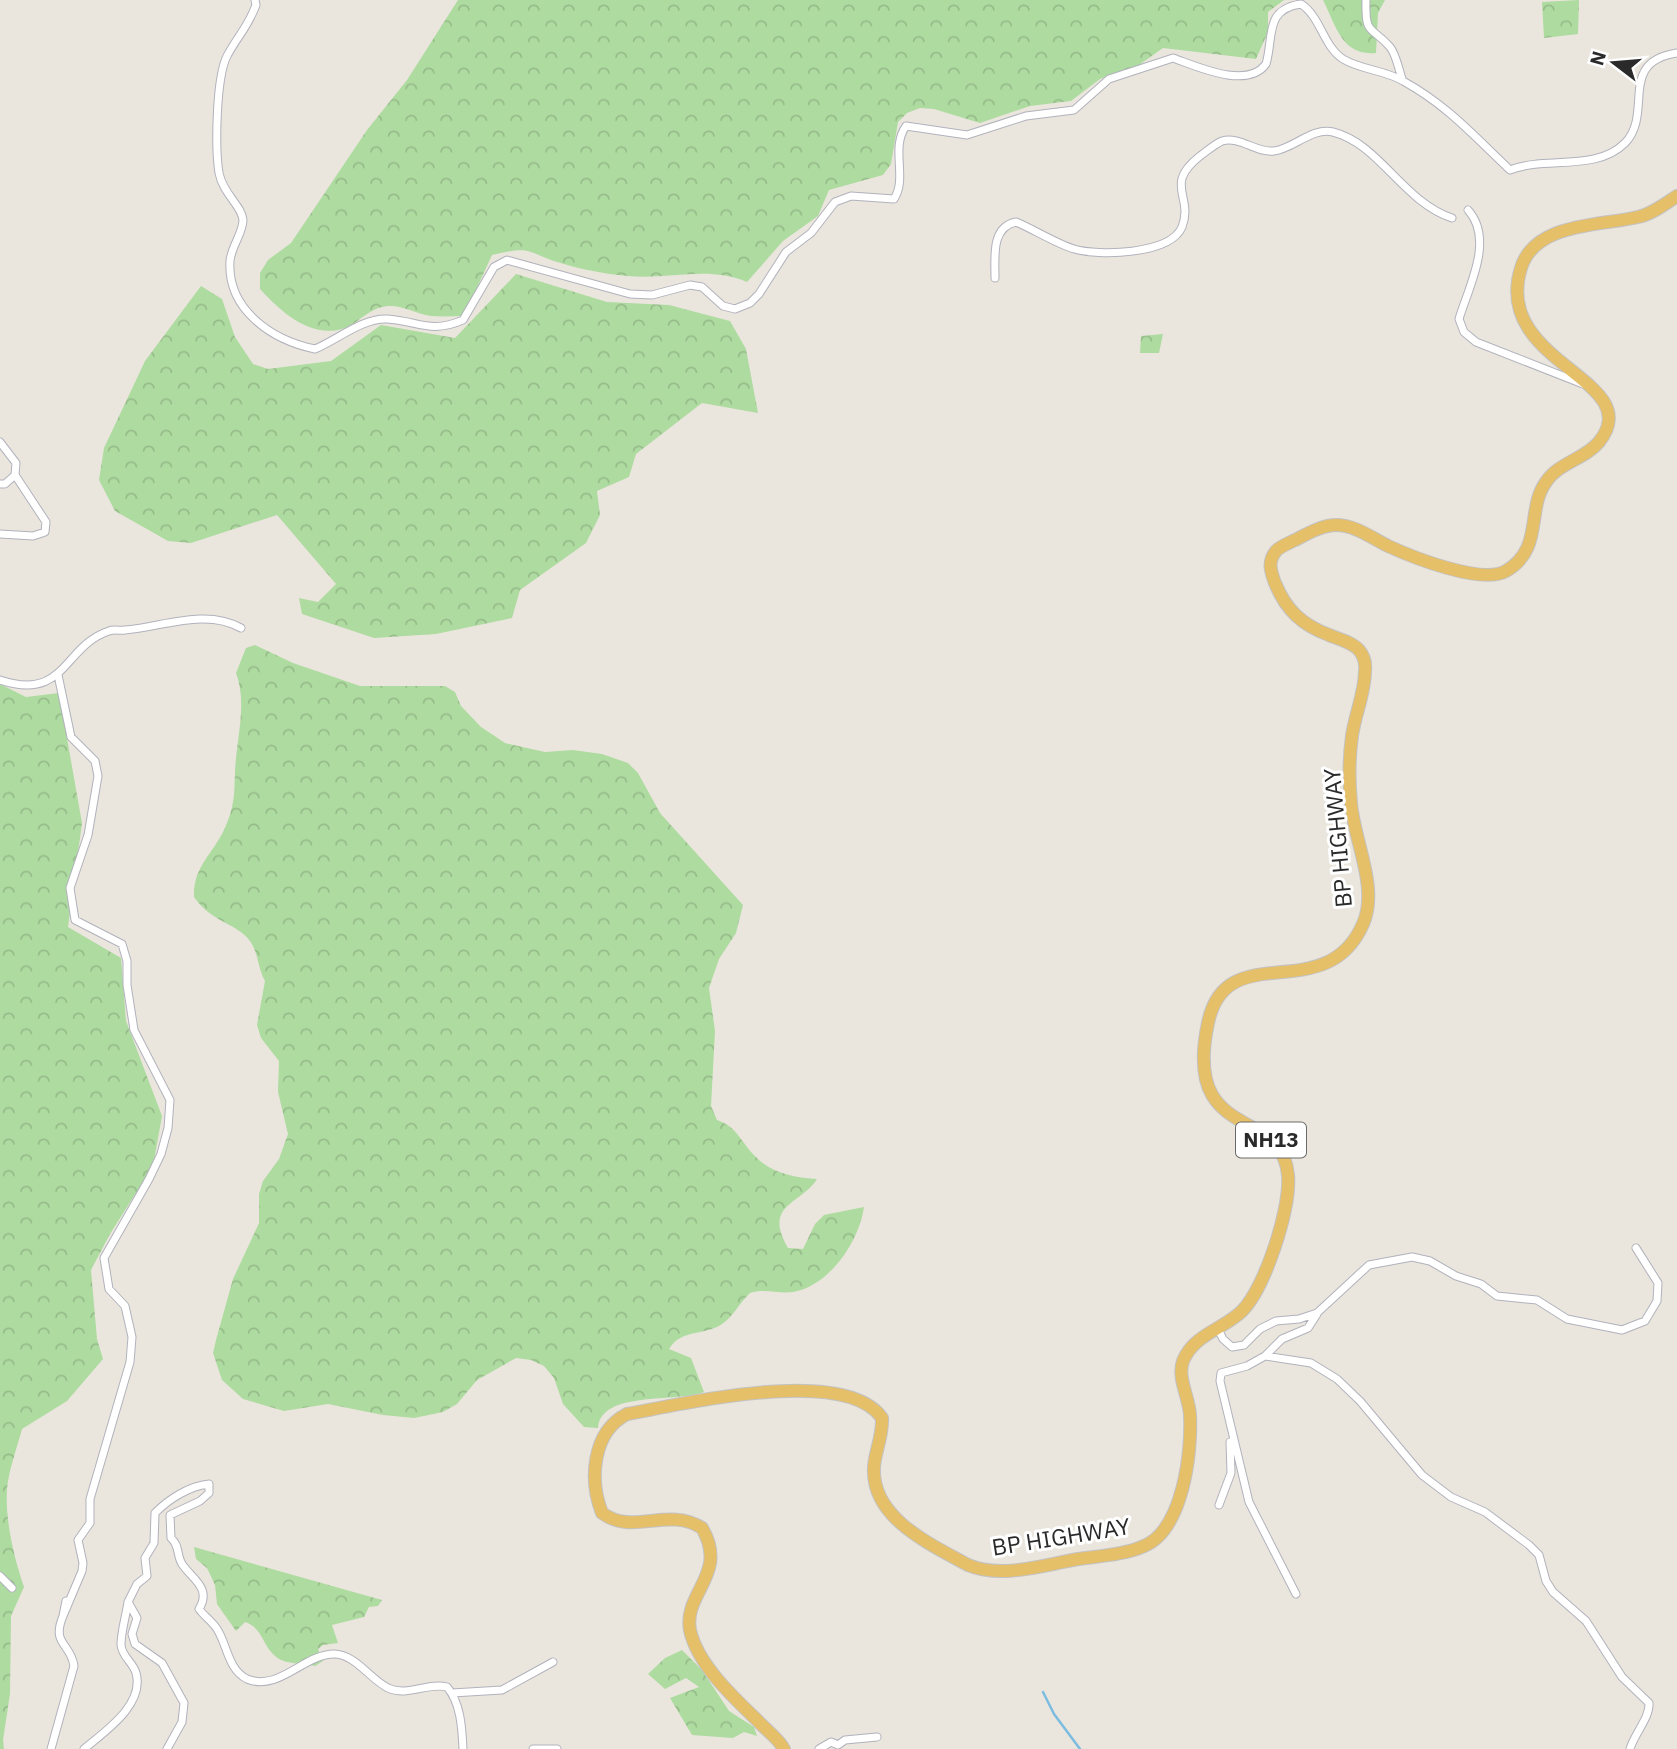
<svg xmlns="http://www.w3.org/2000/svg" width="1677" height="1749" font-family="'IBM Plex Sans',sans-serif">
<defs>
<pattern id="forest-crowns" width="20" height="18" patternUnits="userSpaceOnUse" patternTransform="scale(1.75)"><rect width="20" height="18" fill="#aedba0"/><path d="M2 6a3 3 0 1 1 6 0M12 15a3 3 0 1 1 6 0" fill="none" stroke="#96bc8a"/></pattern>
</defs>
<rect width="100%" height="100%" fill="#eae6dd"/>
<!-- forest -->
<path fill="url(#forest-crowns)" d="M458,0H1284L1268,12V32L1256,59L1163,48L1139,65L1100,79L1071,101L1030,106L980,123L934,109L920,108L907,113L898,122L891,164L883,175L829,190L818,216L783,241L747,282C708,265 669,280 628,276C607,274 584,270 564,264C526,254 536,244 492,255L464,316C453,316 442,317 431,316C417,314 402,305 388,306C368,308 359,323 345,328C311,340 280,311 260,289V273L268,260L291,243L367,130L407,80Z
M1323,0H1385L1378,13L1376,53C1341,56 1336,25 1323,0Z
M1579,0L1578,34L1544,38L1542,2Z
M516,274L607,302L669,305L730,321L746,349L758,413L702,403L636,454L629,477L597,491L600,515L586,543L520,590L512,618L436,634L374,638L302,614L299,598L318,602L336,584L277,515L191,543L168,541L115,511L99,480L104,448L145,361L201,286L222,299L235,337L253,364L268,369L331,361L381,325L455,338Z
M1163,334L1159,353H1140L1141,336Z
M255,645L293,663L360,686H445L455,692L461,706L481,727L505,743L545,752L573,750L602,754L628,763L638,773L660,813L743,905L736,933L719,959L709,988L715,1031L711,1106L717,1120C738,1127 741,1143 756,1157C771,1173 796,1178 817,1179C802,1204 762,1204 788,1248L803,1249L815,1224L824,1215L864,1207C859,1242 829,1286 793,1292C778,1294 764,1288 750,1293C738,1304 733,1318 719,1326C702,1335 680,1330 669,1349L691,1358L704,1392C677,1403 601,1390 598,1428L584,1427L563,1404L554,1378L544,1366L531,1360L516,1358L477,1380L457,1404L443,1412L414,1418L383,1415L328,1404L284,1411L243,1399L222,1380L213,1353L216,1340L233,1279L259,1223V1194L263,1181L279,1159L288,1134L278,1092L279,1061L261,1038L257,1025L265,981C258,969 258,952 250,941C237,923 212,923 194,897C193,867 212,855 224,830C238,800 233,787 236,758C239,729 246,700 236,673L246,648Z
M0,684L26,697L59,693L82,823L68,927L121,958L126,1021L162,1116L153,1166L110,1234L91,1270L97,1339L103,1359L67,1401L22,1429C17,1448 9,1469 7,1489C5,1520 14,1558 24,1587L11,1616L10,1694L3,1740L4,1749H0Z
M194,1547L382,1600L378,1606L369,1607L364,1617L332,1625L338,1643L323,1645L318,1649L323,1661L315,1666C303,1663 285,1665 275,1656C262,1645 263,1628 245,1622L236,1631L217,1604L215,1585L207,1568L196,1559Z
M682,1650L702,1670L729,1711L754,1727L757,1736L744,1732L733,1738L692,1735L670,1698L699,1687L686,1678L665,1689L648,1674L665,1658Z"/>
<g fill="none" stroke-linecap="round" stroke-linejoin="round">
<!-- stream -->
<path stroke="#7cbce1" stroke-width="2.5" d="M1043,1692L1054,1714L1080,1749"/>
<!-- minor casing -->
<g stroke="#b1b2bc" stroke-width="9">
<path id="minor" d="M255,0L256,5C248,27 237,37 227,56C216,78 215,148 219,173C223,194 242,206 243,220C243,233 231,247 230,261C227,310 272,340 315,349C337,340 362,318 387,319C418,321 431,334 463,320L494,267L507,260L630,294L652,295L690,285L702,287L723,306L735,309L750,303L759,294L786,252L811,233L835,202L851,196L894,199C908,178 890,148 906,126L967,135L1026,116L1074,110L1109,79L1173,58C1196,66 1247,90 1266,64C1274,37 1264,9 1301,4C1321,17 1323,46 1343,59C1361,70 1385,70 1403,81C1447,105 1474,136 1510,170C1545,156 1596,172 1625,143C1654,113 1617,62 1677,53
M1366,0C1365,37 1371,25 1390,47C1396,54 1399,70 1402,79
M1468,210C1495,240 1468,288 1459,319L1464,332L1476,342L1583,384
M995,278C995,257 991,227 1016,222C1033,229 1057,244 1074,249C1098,256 1170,255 1182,227C1194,196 1163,185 1200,156C1207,151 1215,144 1222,141C1240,136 1256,153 1274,151C1293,149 1312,127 1333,132C1380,144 1402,201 1452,218
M0,442L16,463L15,475L5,484H0
M0,534L33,536L45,532L46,522L15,475
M58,675L71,737L95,761L98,776L88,835L70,888L75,920L122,944L127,961V985L134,1030L170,1100L168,1128L161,1154L149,1179L104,1258L109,1289L125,1306L132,1337L130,1362L90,1499V1523L78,1540L83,1563L82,1571L63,1616L66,1601
M0,680C66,702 63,646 109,631C114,629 120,631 125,630C162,627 206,608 241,628
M1217,1327L1223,1339L1232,1347L1244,1345L1260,1329L1276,1321L1299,1319L1317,1313L1369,1265L1412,1257L1430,1261L1456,1276L1481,1284L1497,1296L1537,1300L1567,1319L1622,1330L1645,1321L1657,1301L1658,1283L1636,1248
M1265,1356L1311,1363L1337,1379L1360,1401L1422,1475L1451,1497L1485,1512L1529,1545L1539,1555L1546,1581L1553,1592L1586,1621L1622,1677L1649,1703C1650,1718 1634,1734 1630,1749
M1219,1505L1231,1473L1230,1442
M0,1576L12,1588
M1296,1594L1249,1502L1220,1381L1221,1373L1247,1366L1265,1356L1282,1339L1308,1328L1317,1314
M128,1602L137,1584L147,1576L145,1558L154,1543L155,1513C169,1499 189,1486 209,1484V1493L200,1501L170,1515L171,1538C180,1546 176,1554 182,1564C192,1579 212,1588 199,1609C204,1616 212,1621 217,1629C227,1644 228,1670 247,1679C279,1692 304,1654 334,1654C355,1654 370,1679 388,1688C408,1697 428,1682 447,1687C461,1703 462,1729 463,1749
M452,1693L502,1690L553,1662
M51,1749L74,1666C71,1643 51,1645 63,1616
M84,1749C104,1732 145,1705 136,1673C133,1662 122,1657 121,1645C121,1631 126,1616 128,1602L137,1618L132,1634L135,1644L162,1663L184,1703L182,1722L167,1749
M533,1749H557
M819,1749L831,1742L838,1745L845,1740L877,1737"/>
</g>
<!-- trunk casing -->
<g stroke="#c3c3c3" stroke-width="14">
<path id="trunk" d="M784,1749C778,1738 766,1730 758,1721C734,1698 697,1664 690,1630C683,1593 729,1574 702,1528C668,1506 633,1536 602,1513C589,1480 592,1432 627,1414C684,1404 845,1365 882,1418C883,1436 875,1451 874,1467C871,1518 930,1544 968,1565C1001,1579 1043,1565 1078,1559C1099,1556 1124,1555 1144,1546C1183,1530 1192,1452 1190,1415C1189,1397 1177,1378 1183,1361C1194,1334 1224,1329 1242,1311C1265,1288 1291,1208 1288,1175C1282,1105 1182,1144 1208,1023C1226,935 1326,1009 1363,924C1379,888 1354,841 1351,803C1349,782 1349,757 1352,736C1355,714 1365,693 1365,671C1366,663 1364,656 1359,650C1352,642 1338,639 1329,635C1302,625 1286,610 1275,583C1271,572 1267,562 1276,551C1279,547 1289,543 1295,540C1307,534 1322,525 1336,525C1355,525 1372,538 1388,546C1412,557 1482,585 1506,571C1544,549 1526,509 1546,482C1558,463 1585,459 1599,442C1649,379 1491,364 1521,268C1535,222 1601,226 1638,217C1652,214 1665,204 1677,196"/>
</g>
<!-- minor -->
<use href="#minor" stroke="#fff" stroke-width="7"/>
<!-- trunk -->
<use href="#trunk" stroke="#e6bf69" stroke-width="12"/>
</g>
<g text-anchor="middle" stroke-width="6" stroke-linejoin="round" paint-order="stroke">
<!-- shield labels -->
<rect fill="#fff" stroke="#6a6a6a" stroke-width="2" x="1236" y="1122.5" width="70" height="35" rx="5"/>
<g font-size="21" font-weight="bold" fill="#2a2a2a">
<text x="1271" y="1147">NH13</text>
</g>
<!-- street labels -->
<g font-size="23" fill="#2a2a2a" stroke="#fff">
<text transform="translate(1338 838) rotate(-95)" y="8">BP HIGHWAY</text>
<text transform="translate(1061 1537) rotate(-9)" y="8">BP HIGHWAY</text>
</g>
</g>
<!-- north arrow -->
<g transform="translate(1614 63) rotate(286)" stroke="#ffffff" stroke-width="5" paint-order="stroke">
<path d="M0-5L12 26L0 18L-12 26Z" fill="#2a2a2a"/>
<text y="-10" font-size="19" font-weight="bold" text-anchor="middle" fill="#2a2a2a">N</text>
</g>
</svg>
